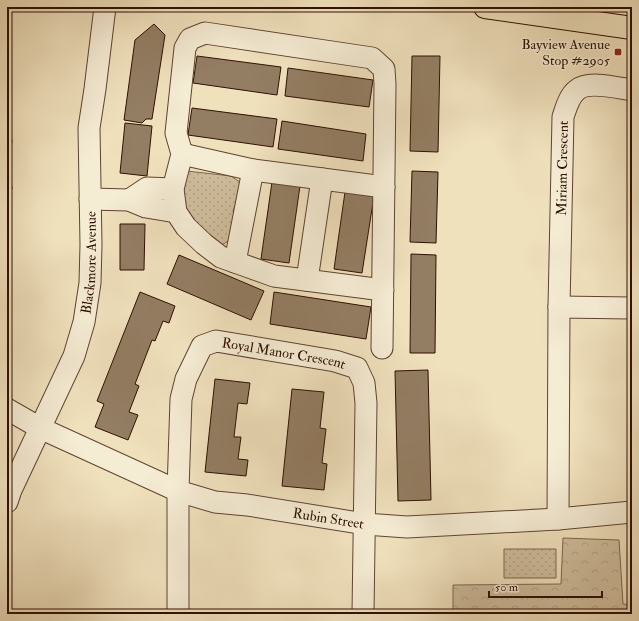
<svg xmlns="http://www.w3.org/2000/svg" width="639" height="621" font-family="'IM FELL Double Pica',serif">
<defs>
<pattern id="grass-dots" width="8" height="8" patternUnits="userSpaceOnUse"><rect width="8" height="8" fill="#cfbd9d"/><path d="M2 2h.1M6 6h.1" fill="none" stroke="#b2a185" stroke-width="1.8" stroke-linecap="round"/></pattern>
<pattern id="forest-crowns" width="20" height="18" patternUnits="userSpaceOnUse"><rect width="20" height="18" fill="#cfbd9d"/><path d="M2 6a3 3 0 1 1 6 0M12 15a3 3 0 1 1 6 0" fill="none" stroke="#b2a185"/></pattern>
</defs>
<rect width="100%" height="100%" fill="#f0e1bd"/>
<filter id="stains"><feTurbulence type="fractalNoise" baseFrequency=".005" numOctaves="4"/><feColorMatrix values="0 0 0 0 .2 0 0 0 0 .09 0 0 0 0 .02 0 0 0 .5 -.17"/></filter>
<radialGradient id="worn" r=".72"><stop offset=".6" stop-color="#630" stop-opacity="0"/><stop offset="1" stop-color="#630" stop-opacity=".3"/></radialGradient>
<!-- grass -->
<path fill="url(#grass-dots)" stroke="#7f664f" d="M187,171L231,176L240,182V191L233,211L237,224L233,237L224,244L207,245L179,204Z
M504,549H556V578H504Z"/>
<!-- forest -->
<path fill="url(#forest-crowns)" stroke="#7f664f" d="M563,538L619,540L623,604L632,605V614H453V585L561,584Z"/>
<!-- building -->
<path fill="#937d63" stroke="#2f1001" d="M154,24L165,35L152,119H146L142,123L124,120L135,40Z
M197,56L281,67L277,95L193,83Z
M412,56H440L438,152L410,151Z
M288,68L373,80L369,107L285,96Z
M192,108L277,119L273,147L188,135Z
M282,121L366,134L363,161L278,149Z
M125,123L152,126L147,176L120,173Z
M7,140H12L11,149L7,150Z
M412,171L438,172L436,243L410,242Z
M11,180L12,189L7,190V181Z
M272,182L300,186L289,263L261,259Z
M345,192L374,196L362,273L334,269Z
M120,224H145L144,270H120Z
M411,254L436,255L435,353H410Z
M179,255L264,291L251,320L167,284Z
M140,292L175,306L169,323L163,321L155,341L152,340L135,384L139,386L129,412L138,415L128,440L95,427L104,404L97,401Z
M274,292L371,307L366,339L270,324Z
M428,370L431,500L398,501L395,371Z
M215,379L250,383L247,404L238,403L234,437H241L238,459L248,460L246,476L205,472Z
M292,389L324,392L320,428L326,429L322,463L327,464L324,490L282,486Z"/>
<g fill="none" stroke-linecap="round" stroke-linejoin="round">
<!-- minor casing -->
<g stroke="#5f4430" stroke-width="23">
<g id="minor">
<path d="M182,154L253,170L384,187"/>
<path d="M90,199L129,200L146,207L176,212"/>
<path d="M129,200L147,188L173,189"/>
<path d="M235,262L253,170"/>
<path d="M307,280L322,179"/>
<path d="M559,307L632,308"/>
<path d="M382,348C383,260 384,172 385,84L384,69L372,58L205,33L190,39L185,48L176,133L182,154L173,189L176,212L186,227L204,244L221,257L274,276L383,290"/>
<path id="s1" d="M7,409L40,428L178,491L215,502L247,505L365,524L407,527L558,519L632,512"/>
<path id="s2" d="M7,502L11,490L74,356L84,322L90,283L91,245L89,128L95,89L105,7"/>
<path id="s3" d="M558,519L559,307L563,117C566,108 569,96 577,90C588,80 618,88 632,90"/>
<path id="s4" d="M178,614V491L181,399L186,379L202,346L216,341L335,361L357,368L364,383L366,403L363,614"/>
</g>
</g>
<!-- major casing -->
<g stroke="#2f1001" stroke-width="24">
<path id="major" d="M485,7L632,28"/>
</g>
<!-- minor -->
<use href="#minor" stroke="#f5ecd4" stroke-width="21"/>
<!-- major -->
<use href="#major" stroke="#f0e1bd" stroke-width="22"/>
</g>
<!-- markers -->
<rect fill="#8f2418" stroke="#f5ecd4" stroke-width="1.5" x="614" y="48" width="8" height="8" rx="2"/>
<g text-anchor="middle" stroke-width="3" stroke-linejoin="round" paint-order="stroke">
<!-- poi labels -->
<g font-size="14" fill="#2f1001" stroke="#f5ecd4" text-anchor="end">
<text x="610" y="49">Bayview Avenue<tspan x="610" dy="16">Stop #2905</tspan></text>
</g>
<!-- street labels -->
<g font-size="14" fill="#2f1001" stroke="#f5ecd4">
<text dy="5" stroke="none"><textPath href="#s3" startOffset="351">Miriam Crescent</textPath></text>
<text dy="5" stroke="none"><textPath href="#s2" startOffset="256">Blackmore Avenue</textPath></text>
<text dy="5" stroke="none"><textPath href="#s4" startOffset="356">Royal Manor Crescent</textPath></text>
<text dy="5" stroke="none"><textPath href="#s1" startOffset="343">Rubin Street</textPath></text>
</g>
</g>
<!-- margin -->
<rect width="639" height="621" fill="none" stroke="#f0e1bd" stroke-width="24"/>
<rect x="8" y="8" width="623" height="605" fill="none" stroke="#2f1001" stroke-width="2"/>
<rect x="12" y="12" width="615" height="597" fill="none" stroke="#2f1001"/>
<!-- scale -->
<path d="M489 591v6h113v-6" fill="none" stroke="#2f1001" stroke-width="2"/>
<text x="495" y="591" font-size="12" fill="#2f1001" stroke="#f5ecd4" stroke-width="3" paint-order="stroke">50 m</text>
<rect width="100%" height="100%" filter="url(#stains)"/>
<rect width="100%" height="100%" fill="url(#worn)"/>
</svg>
